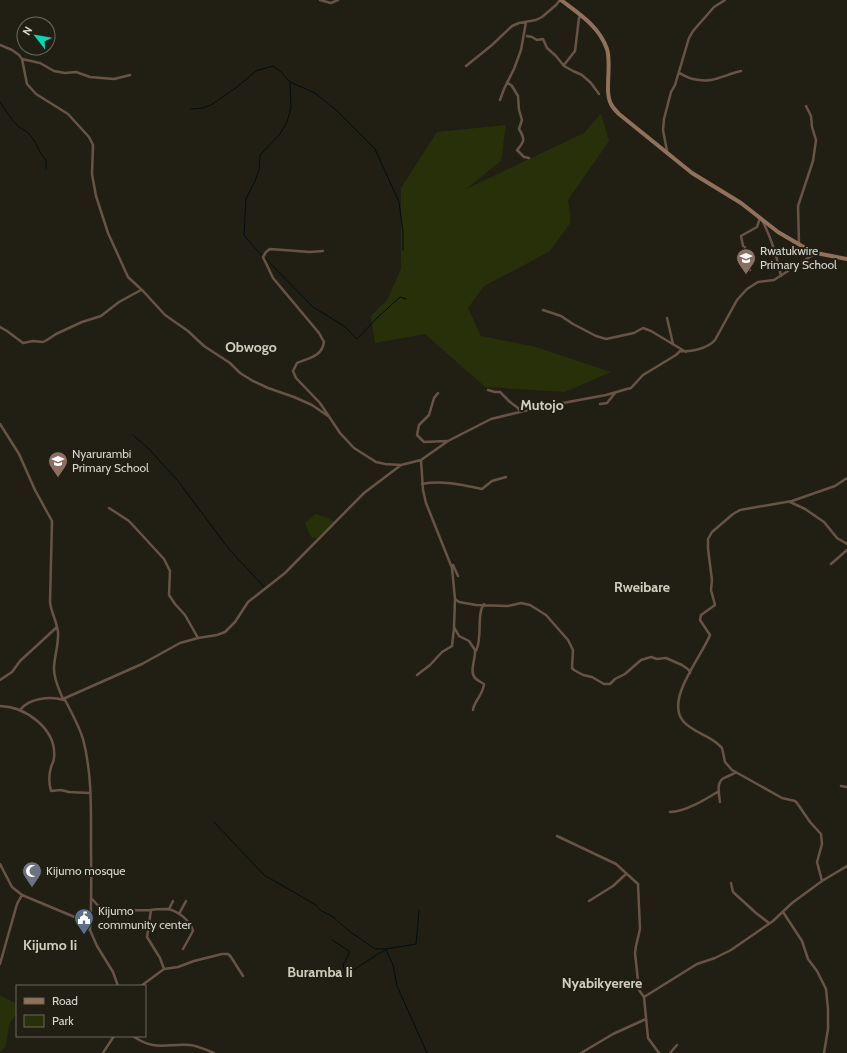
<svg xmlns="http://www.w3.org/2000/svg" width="847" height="1053" font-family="Cabin,sans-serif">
<rect width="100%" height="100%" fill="#211f13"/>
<!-- green -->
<path fill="#273009" d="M601,113L609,141L568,200L571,222L550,251L517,269L484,286L468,308L481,336L536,347L611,372L565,392L485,387L425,334L375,343L371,316L387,300L401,269V188L437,132L506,125L501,161L466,189L584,133Z
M315,514L326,517L334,522L317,538H312L309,533L305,523Z
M0,995L17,1004V1014L10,1022L5,1048L0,1052Z"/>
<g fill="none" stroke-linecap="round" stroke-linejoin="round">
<!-- stream -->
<path stroke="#000e12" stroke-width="1" d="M0,102C6,110 11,120 19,127C22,129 26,131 29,134C37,142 38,152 46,160V169
M191,109L203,108L211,105L237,87L256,71L273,66L280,71L290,82L315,93L336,110L375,149L399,202L403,232V250
M263,257L244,235L246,199L255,181L259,170L260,155L280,134L287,122L291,107L290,82
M265,258L313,307L344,326L357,339L378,317L400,297L406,299
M133,435L149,449L178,481L229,549L264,587
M214,822L264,875L316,905L320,910L333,917L349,931L375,949H386L416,944L419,911
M332,940L349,951V954L343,965L346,975L381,952L386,950L393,965L397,986L427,1053"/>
<!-- street -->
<path stroke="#685446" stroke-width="2.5" d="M320,0L331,3L338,0
M527,36L532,37L537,40L543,39L547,48L556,56L564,66L573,71L582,75L591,83L599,94
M0,45L12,50L19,55L22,59L27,84L36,94L68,114L89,137L93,145L92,174L96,196L108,233L128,277L144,292L165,315L188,331L204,346L230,363L240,373L253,381L268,388L294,397L312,405L328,416
M22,59L40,63L54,71L65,73L76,72L90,77L114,79L130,75
M564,65L575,51L579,18L582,15
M466,66L492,45L512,26L519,23L536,20L542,17L556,5L560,0
M679,73C684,75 688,78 693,79C713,84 723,75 741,71
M507,82L512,86L518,96L519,110L522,120L519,129C525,139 525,141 517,150L524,157L529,158
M500,100L504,89L514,69L521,50L526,22
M667,151L663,130L664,119L671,92L675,85L689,38L693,31L714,7L725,0
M762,220C771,237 777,257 781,276
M799,244L798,206L813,161L816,140L812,127L811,116L806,106
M323,251L310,252L270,249L266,252L263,257L273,278L319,333L324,342C322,357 308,358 297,363L293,371L296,378L320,403L340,433L354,448L376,462L385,464L401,465
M750,270L745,254V247L743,246L741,236L757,227L760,218
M543,310L561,316L573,324L596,336L606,339L634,333L643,328L651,331L686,352
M667,318L673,344
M0,327L7,331L23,343L33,341L43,342L47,340L56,334L82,322L101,316L119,302L141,290
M488,390L495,392H500L510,402L518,408L520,412
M438,393L434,398L429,415L419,425L417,435L424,442L447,441
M600,404L607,403L615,393
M0,424L19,454L35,490L52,521L50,602C51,612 57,622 58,632C59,645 54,656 54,669C54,680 59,689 63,699L65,700C72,713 79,726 83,739C92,773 91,809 91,843C91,872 92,901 90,930
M421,460L423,490L426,503L452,568L455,599L459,602L476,605L508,606L521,603L530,605L546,615L568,640L573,650L572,668L574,670L583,675L592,677L604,684H610L615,679L625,674L641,660L651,657L657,659L666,658L682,665L689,670L690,673
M422,484C442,480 463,485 482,489L492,481L506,477
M790,502L805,509L824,522L837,538L847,544
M109,508L129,521L164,559L170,571L169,595L175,604L185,615L198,638
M831,564L847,550
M452,566L453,565L458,576
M455,599L454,627L459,636L469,641L475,650C476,658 469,672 475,678C478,681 481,682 484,684C483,695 474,701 473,710
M476,651C483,637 476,615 484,604
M417,675L430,665L442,652L452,646L454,628
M0,680L12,672L20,661L57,627
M63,699L142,664L180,643L198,638L217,635L225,632L235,622L248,602L285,573L364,493L401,465L421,460L448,441L491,419L536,408L606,395L627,389L631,388L643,375L676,355L680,351C691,352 707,349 715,340L737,300L747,289L758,282L774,280L816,253
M0,706C26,707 57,729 54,758C54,761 52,764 51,767C49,774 49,784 51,791L61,790L69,792L90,793
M20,710C29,698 50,696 64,700
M841,786L847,787
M720,802C719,794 716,782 724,778C728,776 732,775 736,772
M670,812C685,812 706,799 719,791
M557,836L616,864L638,884L640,929L636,946L635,953L639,990L644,997L697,964L715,958L731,950L773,921L792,903L822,881L847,866
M0,864L12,887L22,895L77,918L90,930L97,946L113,972L118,986
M822,881L817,862L822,844L821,834L810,822L797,803L795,801L782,798L732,770L725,762L722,748L719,745C709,735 692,732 683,721C665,699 702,656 710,635L700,620L701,615L715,605L711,590L712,580L708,549V539L712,532L733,514L740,510L792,501L835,486L847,478
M731,883L733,892L756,913L769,923
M92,899L103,911L151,910
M589,901L613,886L626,874
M169,909L173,901
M783,912L802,941L808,959L817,971L826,989L828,1009V1029L824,1053
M179,914L186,901
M0,964L17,904L22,895
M164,969L160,958L147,937L151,910C156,909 162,909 167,909C177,910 191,921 193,931L183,949
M141,986L164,969L178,967L194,961L222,954H228L231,957L243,976
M644,997L648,1038L659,1053
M133,1036C155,1052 168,1043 190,1045C199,1046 206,1050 214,1053
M103,1053L114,1036
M581,1053L613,1034L646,1019
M670,1053L677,1045"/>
<!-- secondary -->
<path stroke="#91715a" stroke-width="4" d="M561,0C579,14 599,26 607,49C612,65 604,91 611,104C613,108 616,111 619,114L692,173L741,203L778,232L807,249L816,253L847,259"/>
</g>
<!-- icons -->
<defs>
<g id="school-pin" transform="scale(1)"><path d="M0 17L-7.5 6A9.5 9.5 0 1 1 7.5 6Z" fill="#8d6e63" stroke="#211f13"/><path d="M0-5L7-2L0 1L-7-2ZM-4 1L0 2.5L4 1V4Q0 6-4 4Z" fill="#fff"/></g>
<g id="mosque-pin" transform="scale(1)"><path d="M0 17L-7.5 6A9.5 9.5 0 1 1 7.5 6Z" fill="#6b7280" stroke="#211f13"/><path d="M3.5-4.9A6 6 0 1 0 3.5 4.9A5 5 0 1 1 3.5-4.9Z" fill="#fff"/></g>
<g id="civic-pin" transform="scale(1)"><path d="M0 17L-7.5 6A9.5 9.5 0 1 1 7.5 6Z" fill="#5c6f8a" stroke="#211f13"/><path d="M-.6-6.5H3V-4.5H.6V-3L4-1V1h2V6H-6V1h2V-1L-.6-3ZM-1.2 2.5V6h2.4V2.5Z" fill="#fff"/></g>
</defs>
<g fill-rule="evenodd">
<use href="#school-pin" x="746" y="258"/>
<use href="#school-pin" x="58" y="461"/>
<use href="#mosque-pin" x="32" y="871"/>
<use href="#civic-pin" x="84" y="918"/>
</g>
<g text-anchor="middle" stroke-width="4" stroke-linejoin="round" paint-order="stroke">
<!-- poi labels -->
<g font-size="12" fill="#d8d7cf" stroke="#211f13" text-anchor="start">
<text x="760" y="255">Rwatukwire<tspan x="760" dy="14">Primary School</tspan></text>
<text x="72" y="458">Nyarurambi<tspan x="72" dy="14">Primary School</tspan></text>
<text x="46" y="875">Kijumo mosque</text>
<text x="98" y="915">Kijumo<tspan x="98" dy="14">community center</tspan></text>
</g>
<!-- quarter labels -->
<g font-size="14" font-weight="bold" fill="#cfcdbd" stroke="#211f13">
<text x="251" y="352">Obwogo</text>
<text x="542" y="410">Mutojo</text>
<text x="642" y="592">Rweibare</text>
<text x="50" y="950">Kijumo Ii</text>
<text x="320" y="977">Buramba Ii</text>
<text x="602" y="988">Nyabikyerere</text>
</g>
</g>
<!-- legend -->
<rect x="16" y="985" width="130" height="52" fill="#211f13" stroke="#6a695e"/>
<rect x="24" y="998" width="20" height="6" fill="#91715a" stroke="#6a695e"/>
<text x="52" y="1005" font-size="12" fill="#d8d7cf">Road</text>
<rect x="24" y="1015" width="20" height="12" fill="#273009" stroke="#6a695e"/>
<text x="52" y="1025" font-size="12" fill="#d8d7cf">Park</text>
<!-- north arrow -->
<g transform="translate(36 36) rotate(301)"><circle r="19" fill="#211f13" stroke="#6a695e"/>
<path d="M0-3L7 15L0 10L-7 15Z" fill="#0cd5b5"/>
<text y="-6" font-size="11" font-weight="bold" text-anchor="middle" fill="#d8d7cf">N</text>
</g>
</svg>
